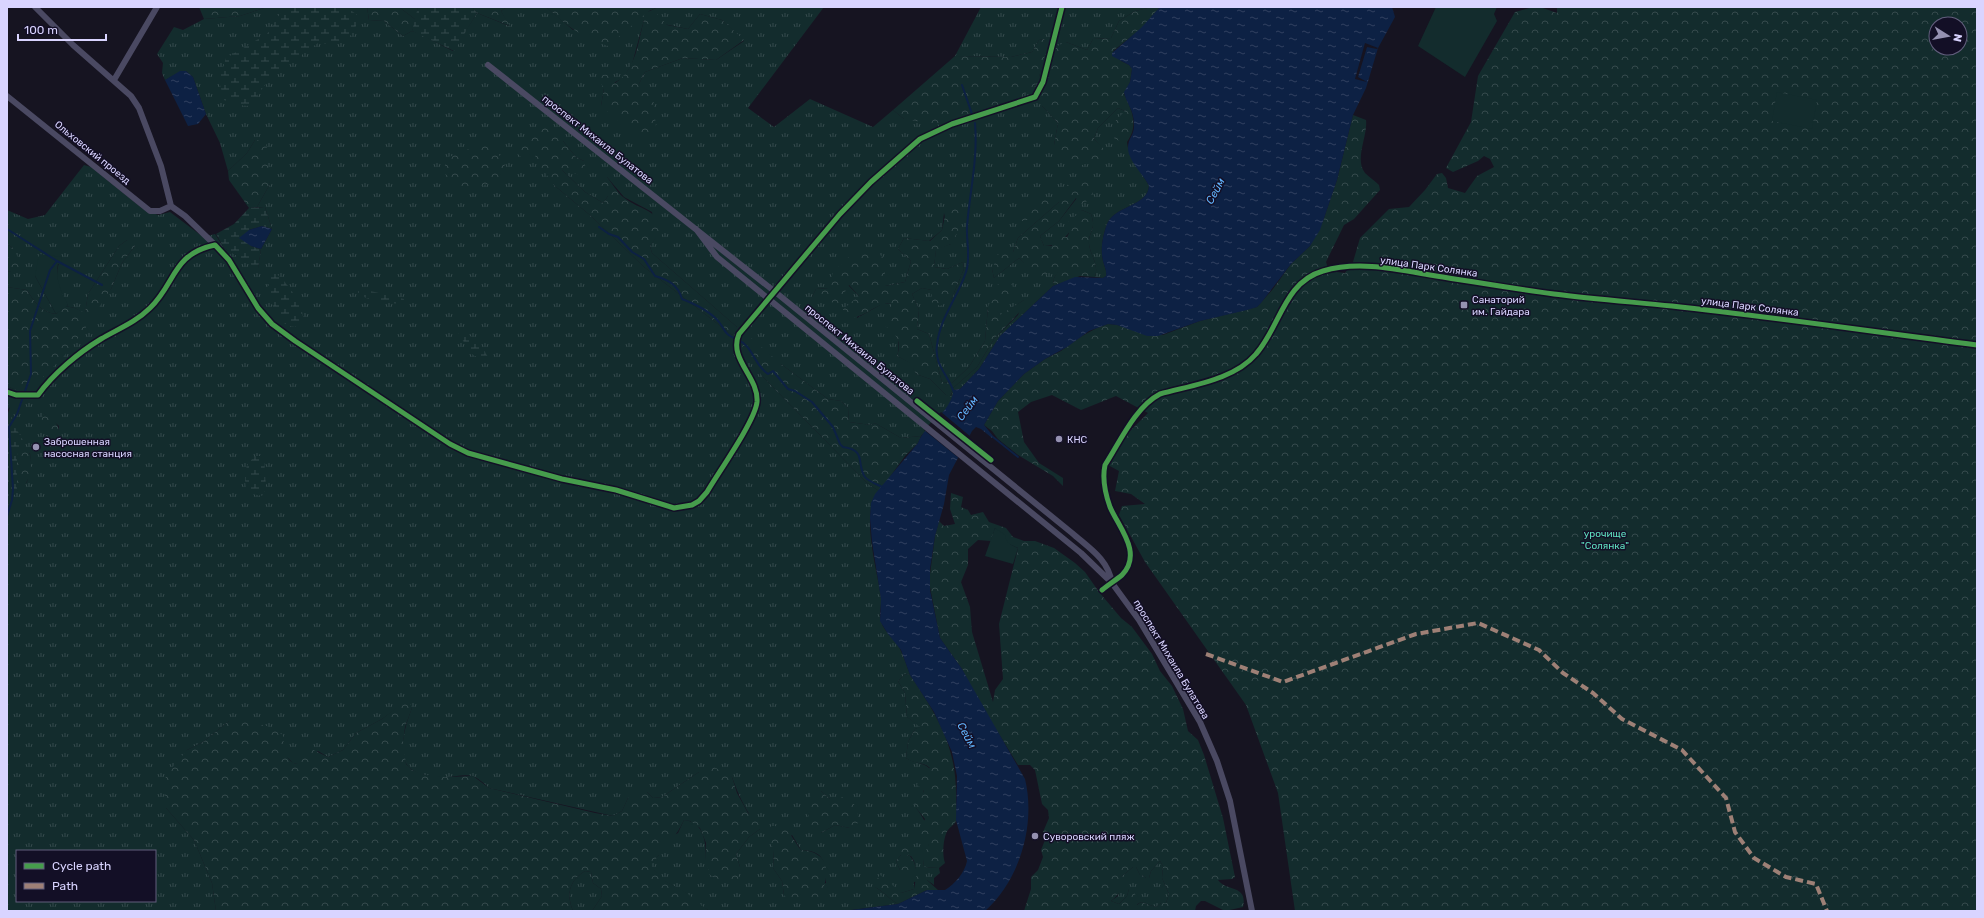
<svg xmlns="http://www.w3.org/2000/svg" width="1984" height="918" font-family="Rubik,sans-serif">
<defs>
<pattern id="grass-tufts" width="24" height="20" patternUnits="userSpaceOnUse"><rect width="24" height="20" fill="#132c2d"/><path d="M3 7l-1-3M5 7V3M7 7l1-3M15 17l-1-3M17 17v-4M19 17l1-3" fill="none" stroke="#354a4c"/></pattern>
<pattern id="forest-crowns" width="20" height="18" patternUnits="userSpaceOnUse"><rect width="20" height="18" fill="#132c2d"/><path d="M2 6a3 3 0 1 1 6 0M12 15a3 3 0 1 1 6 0" fill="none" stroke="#354a4c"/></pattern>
<pattern id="wetland-marsh" width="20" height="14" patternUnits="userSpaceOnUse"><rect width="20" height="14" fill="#132c2d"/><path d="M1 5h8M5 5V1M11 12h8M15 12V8" fill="none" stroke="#354a4c"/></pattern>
<pattern id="water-ripples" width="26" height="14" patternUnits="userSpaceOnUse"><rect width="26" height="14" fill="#0d2144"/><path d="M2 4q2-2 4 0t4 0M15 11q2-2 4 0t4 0" fill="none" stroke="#304060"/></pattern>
</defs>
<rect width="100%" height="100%" fill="#161421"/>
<!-- grass -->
<path fill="url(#grass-tufts)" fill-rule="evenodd" d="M267,7H367L369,20L384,21L403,36L412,31C427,36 439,45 453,51L477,13L509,26L501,11L507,7H546L573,30L650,11L658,7H824L748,108L774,127L810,99L873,127L893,110L904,119L1039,77L1047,44L1044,39L1039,40L1032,52L1011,57L955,56L981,7H1152L1135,11L1119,21L1111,38L1093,39L1087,50L1066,42L1042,106L1058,123L1054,145L1104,150L1094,139L1098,128L1118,108L1125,111L1121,142H1127C1129,161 1141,170 1149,186C1147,207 1115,205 1107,224C1103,235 1100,249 1103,261C1104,266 1107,270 1106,276L1103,278L1095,277C1099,263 1091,258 1089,244C1088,232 1097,230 1091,214L1082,210C1073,227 1065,246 1044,246L1040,236L1059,221L1077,198L1092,191L1059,202L1018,238L1013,252L992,269L994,278L1019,258L1024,263L1061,268L1054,278L1053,286L1000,336L979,369L960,389L954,390L951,401L947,408L921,436L901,438L875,423L871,425L849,422L848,408L841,401L828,399L781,364L762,376L867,483L879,491C859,511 878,572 881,598C882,606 878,614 881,622C885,633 895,639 900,649C904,657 907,667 910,675L905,674L898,681L905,693L907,717L921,727L915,729L908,742L906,758C915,764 924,762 930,769L923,793L916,808C924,818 930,830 929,843C929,852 922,852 924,867L939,868L940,873L934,878V885L927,880L914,882V889L901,893L875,887C884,892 889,899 898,904L843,911H710L701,906L686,893L661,879L650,865L659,855V842L678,833L684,820C705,822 706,844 706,861L740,867L736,854L749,837L760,829C747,813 739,797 732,777L699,772L662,797L653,798L647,792L628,798L622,811L613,816L489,788C485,784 477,777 472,776C464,774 455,777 447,777C436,777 419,776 411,769C395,757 406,723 412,708L405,702L382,719L356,733L343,750L328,757L318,751L297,764L293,763L285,755L229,721L203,742L187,750L166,808L194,840L212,883L216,911H7V416L10,407L7,410V386L16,390L111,289L122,263L135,246L127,240L119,246L88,294L85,314L75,308L65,306L68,305C57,292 53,271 62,257L35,276L56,314C41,312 35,303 27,290L7,287V271L11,272L13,248L7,244V210L28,219L45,215L84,165L91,167L143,209L158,215L170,212L203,237L215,234L224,248L258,268L261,249L272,229L265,207H257L270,184L255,140L247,153L228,171L220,143L206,114L193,77L186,71H181L165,80L162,73L163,63L157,54L174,27L183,30L204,19L240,16ZM700,14L722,20L744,41L716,60L683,58L645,72L639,84L601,106L604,88L623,78L632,64L644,20L688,29ZM563,141L576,157L584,161L561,169L585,192L603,203L608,196L607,177L624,197L652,212L656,237L650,246L652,253L737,327V333L732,335L644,267L591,216L555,186L536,151ZM944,213L951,244L936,249L934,267L947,269L963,262L964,269L951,300L932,290L922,288L912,294L919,310L917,329L929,334L942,382L952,383L969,367L985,341L988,307L997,311L1000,316L1024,300L1018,315L994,339L977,367L953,388L951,396L946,395L930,379L916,374L911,363L897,356C903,339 890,321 892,303L882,304L857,318L859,296L848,285L812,297L816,289L829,288L885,259V286L905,282L911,261L898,249L904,238L929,241L942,230ZM44,413L59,426V443ZM30,453L31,464L27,482L17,491V455ZM821,791L830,799L850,828L835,825L821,833ZM792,835L801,850C824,851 826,861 826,883L784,895L782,881L773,868L774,850ZM17,851H155V901H17ZM901,855L911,856L914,861L916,869L900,870L896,861Z
M399,7H418L416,20Z
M1160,861L1163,866L1162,878L1169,894L1166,903H1161L1156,907L1141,902L1136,905L1129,889L1127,896L1119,904L1111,901L1118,896L1121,877L1133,867H1136L1140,875H1142L1146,878H1149L1151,871Z
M585,871L591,872L593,883L601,889L602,896L592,911H573C566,894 569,881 585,871Z"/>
<!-- forest -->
<path fill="url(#forest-crowns)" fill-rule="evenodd" d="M199,7H267L240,16L204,19Z
M367,7H399L416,20L412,31L403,36L384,21L369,20Z
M472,7H507L501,11L510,26L477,13Z
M546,7H658L649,11L608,46C581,37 566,25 546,7Z
M1152,7H1160L1142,28L1113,51L1121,61L1129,65L1132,69L1130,82L1124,94C1132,111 1139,125 1127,142H1121L1112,137L1116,120L1125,111L1118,108L1098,128L1094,139L1105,150L1102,159L1082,165L1060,161L1054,145L1058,123L1042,106L1040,89L1055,47L1066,42L1087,50L1093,39L1111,38L1119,21L1135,11Z
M1533,7H1540L1557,13V7H1977V911H1295L1278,793L1246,705L1145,562L1119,515L1122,506L1145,504L1131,494L1115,491L1119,471L1108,465L1130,431L1148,413L1116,396L1081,410L1052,395L1031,402L1018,412L1024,442L1039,463L1063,478V486L1053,476L1018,455L998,439L992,431L984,425L998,401L1024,374L1045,359L1061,351L1082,336L1097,328L1108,324L1117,325L1163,335L1200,321L1257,307L1273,289L1291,264L1310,246L1323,221L1337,180L1353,115L1366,120C1368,136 1354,159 1365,173C1369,177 1375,181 1379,185L1380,190L1354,219L1344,225L1326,262L1329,271L1345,273L1353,262L1360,238L1389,209L1409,207L1425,190L1437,174L1442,173L1446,178L1448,188L1465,193L1477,176L1494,167L1490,159L1484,156L1478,161L1453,172L1446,168L1471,122L1478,76L1515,12ZM1936,24H1960V48H1936Z
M657,14L667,25L688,29L700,14L722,20L744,40L716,60L683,58L645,72L639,84L653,96L656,127L652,138L640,139L601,106L604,88L599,81L602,75L609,74L615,83C636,70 638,42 644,20Z
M1044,39L1048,44L1039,77L1033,90L994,108L941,125L904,119L893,110L955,56L1011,57L1032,52L1039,40Z
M541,123L563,141L576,157L584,161L588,177L562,170L585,192L603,203L608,196L595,186L600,177H607C612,183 617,192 623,197C642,212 655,206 664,233L656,238L650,246L652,253L737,327V333L732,335L644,267L591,216L555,186L535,159L536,152L523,159L515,151L526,137Z
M255,140L266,141L270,184L257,207L249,208L229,180L228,171L247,153Z
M489,141L505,163L503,179L461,192L444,172L446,158Z
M1083,180L1091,181L1093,197L1081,205L1076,198L1059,221L1040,236L1044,246H1052V238L1057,235L1067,237L1069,233L1065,225L1082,210L1091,214C1097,230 1088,232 1089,244C1091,258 1099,263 1095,277L1080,276L1053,286L1054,278L1060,268L1037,278L1019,258L994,278L992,269L999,253L1013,252L1018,238L1059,202L1064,186Z
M1044,197L1049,198L1051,203L1048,207L1025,221H1017L1018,214Z
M947,206L959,209L960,227L951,244L936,250L934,267L947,269L963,262L964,269L951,300L940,306L931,302L932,290L922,288L912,294L919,310L917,329L929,334L942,382L952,383L969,367L985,341L988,307L998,284H1012L1014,292L997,310L1000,315L1024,300L1029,302L994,339L977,367L953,388L950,397L946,395L930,379L916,374L910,363L897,356C903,339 895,334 883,324L891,312V303C872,304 866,319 846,318L843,309L859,296L849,285L838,304L812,297L816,289L829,288L833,272L856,250L875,251L885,259V286L905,282L911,261L898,249L904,238L930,241L942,230Z
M127,240L134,241L135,246L122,263L111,289L83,332L64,356L32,388L16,390L7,386V287L27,290C35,303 41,312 56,314L65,306L75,308L85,313L88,294L119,246Z
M7,244L13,248L21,263L20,270L11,272L7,271Z
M750,337L781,364L828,399L841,401L848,408L849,422L871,425L875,423L901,438L921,436L918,443L905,456L881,489L879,491L867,483L762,376L742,346L743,339Z
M44,413C58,422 61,428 59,443L57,445C47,441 37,423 44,413Z
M22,447L27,448C35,459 31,486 17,491V455Z
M951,493L963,497L961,507L968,510L971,515L983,512L989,522L1006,528L1013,537L1024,541H1035L1054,548L1075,563L1085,572L1099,592L1121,618L1132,627L1152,654L1160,671L1172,686L1183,709L1188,731L1198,740L1204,755L1223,818L1235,877L1232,879L1218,880C1226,892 1248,884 1243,907L1225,911L1205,901H1201L1196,906L1195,911H1024L1031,889V877L1038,870L1043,857L1041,850L1045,840L1043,832L1049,818L1048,810L1042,804L1035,770L1030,765H1018L980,703L962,669L940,638L929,582L935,536L939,521L944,526L955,524L950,509ZM995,528L1009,544L1018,548L999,624L1003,679L995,690L993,702L972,632L970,607L961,582L968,565V549L978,540L991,541ZM1160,861L1163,866L1162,878L1169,894L1166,903H1161L1156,907L1141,902L1137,905L1138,900L1132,888L1129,889L1127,896L1119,904L1111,901C1121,893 1122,889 1121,877L1133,867H1136L1140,875H1142L1146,878H1149L1151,871Z
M905,674L910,675C938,717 957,747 956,799C956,805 958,815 956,821C955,824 950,827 948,830C943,837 942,855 945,863L939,868L924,867L923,857L929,844L921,843L917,834L925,819L916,808L913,800L923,793L924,790L917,785L922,771L930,768C924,762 914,764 906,758L908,742L915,729L920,727L907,717L905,693L898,681Z
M405,701L410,703L412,708L405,727L403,742L406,764L412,770L425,775L447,777L473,776L489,788L595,813L613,816L622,811L628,798L638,790L647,792L653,798L662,797L699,772L714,767L732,777L737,793L748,813L761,822L760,829L749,837L736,854L740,867L738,881L724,882L710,875L706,861V843L700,828L690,821L684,820C678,832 674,841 659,842V855L651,865C663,883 667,881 685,892C694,898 701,906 710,911H592L602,896L601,889L593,883L591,872L585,871C569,881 566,894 573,911H216L212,883L194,840L166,808L164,790L166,775L187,750L203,742L229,721H246L267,726L283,735C284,746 284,761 297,764L303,745L328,757L343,750L356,733L382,719Z
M821,791L830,799L840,796C855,803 859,805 858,823L850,828L835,825L821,833L810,828L807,806L811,794Z
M771,826C790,826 790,836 801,850C830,852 831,873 820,896L805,902L789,901L784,895L782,881L773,868L774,850L768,838Z
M908,842L914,849L907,856H910L914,862L916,869L909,879L903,881L900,877V870L896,861L901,855L898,847Z
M917,873H925L927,880L939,891L927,890L898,904C889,899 884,892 875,887L877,879L880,875L888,881L901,893L914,889Z"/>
<!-- wetland -->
<path fill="url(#wetland-marsh)" d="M284,7H346L356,14V26L349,38L331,44L318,43L271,77L249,106L236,105L224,100L219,81L226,58L267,34Z
M418,7H472L477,13L454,51L412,31Z
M265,207L272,229L262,226L249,230L251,246L261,249L258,269L224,248L216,234L234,224L249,208Z
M271,274H277C288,284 305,306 303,321L295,327C278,325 273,309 270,295C269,287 263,280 271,274Z
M358,288L404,299L403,303L399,304L375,301L366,298L358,293Z
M430,310L444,315L461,332L478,340L488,357C467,363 465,336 453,327C446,320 436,318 430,310Z
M8,415L12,416C11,426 21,433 24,443L17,455V491L10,501H8Z
M256,456H260L264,458L266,488L262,496L253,494L246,488C244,475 244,464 256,456Z"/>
<!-- garden -->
<path fill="#132c2d" d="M1436,7H1497L1494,14L1497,21L1465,77L1418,46Z
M1777,92L1817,100L1812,129L1772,121Z
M39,254L62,257L61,264H58C55,280 61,291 68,305L56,314L35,276Z
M995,528L1005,535C1006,543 1011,545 1018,548L1013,564L985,556Z"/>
<!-- water -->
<path fill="url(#water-ripples)" d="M1160,7H1392L1395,17L1378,48L1366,88L1353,115L1337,180L1320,230L1310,246L1291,264L1261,303L1257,307L1247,310L1200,321L1158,336H1147L1117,325L1108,324L1089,331L1067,347L1045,359L1024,374L998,401L984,425L993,436L992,438L981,429L976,427L972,431L949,475L944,504L935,536L930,569V590L940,638L962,669L1025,779C1036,824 1020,880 985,911H843L898,904L927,890H945C955,884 965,872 967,861L956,820L957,776L952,752L934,712L910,675L901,650L888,634L880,621L881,599L872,542L870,518L871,503L875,494L918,443C927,421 948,417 954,390L960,389L979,369L1000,336L1053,286L1075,277L1103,278L1106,276C1107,270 1104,266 1103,261C1100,249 1103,235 1107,224C1115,205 1147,207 1149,186C1144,175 1133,166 1129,154C1125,139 1135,137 1134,124C1134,110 1126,103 1124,92L1130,82L1132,69L1129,65L1112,56V53L1141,28Z
M180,71H186L193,77L206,114L198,124L188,126L165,80Z
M262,226L272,229L261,249L251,246L239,238L249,230Z"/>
<!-- pier -->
<path fill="#161421" d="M1365,43L1378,48L1377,49L1367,47L1358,77L1367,82L1355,79Z
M941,412L971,437L960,459L924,430Z"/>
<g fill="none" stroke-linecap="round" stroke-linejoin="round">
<!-- stream -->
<path stroke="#0d2144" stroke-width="2" d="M962,85L972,114
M599,227L609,234L618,237L632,252L644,259L655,276C669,280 678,285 682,299C695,304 710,311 719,322C726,331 724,334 736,339
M7,229L57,261
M738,340C753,346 754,365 768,374L773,371L788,389L795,391L812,402L833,427L840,444
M954,393C949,375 934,366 937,345C940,317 958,297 966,272C971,257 966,241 967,226C970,190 978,159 975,123
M993,437L1018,457
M841,445L843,447C867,450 856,464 865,477C869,482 879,485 884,488
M7,516L12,500L13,489L9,427L17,414L31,374L30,331L50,270L57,261L102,285"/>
<!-- minor -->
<path stroke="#4a4962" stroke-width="6" d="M35,7L73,45L131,96L139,108L161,166L171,206L185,216L215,245
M488,65L774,291L1072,533C1089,548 1108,559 1112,583
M114,80L157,7
M7,96L150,211H160L171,206
M696,229L717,257L1081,553L1112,583L1139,620L1200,722L1217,761L1230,801L1252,911
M7,392L16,395H38C53,374 78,353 101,339C118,329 136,322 150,308C176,283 172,254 215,245L229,260L258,308L272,324L295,341L450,444L468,453L562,479L616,490L674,508L692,505L699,501L707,492C718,473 755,421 757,402C759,377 728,359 739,334L840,214L871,182L920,139L952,124L1035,97L1043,82L1062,7
M1102,590C1108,585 1116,580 1122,575C1143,553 1119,528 1110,507C1105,493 1102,479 1105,465C1120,442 1135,407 1160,394C1192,385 1234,380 1256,354C1280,327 1284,282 1323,271C1359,260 1400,270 1436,276C1475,282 1515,289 1554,294C1593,299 1633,302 1672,306C1774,317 1875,332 1977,345"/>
<!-- quiet -->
<path stroke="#9e8076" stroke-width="4" stroke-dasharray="8 4" stroke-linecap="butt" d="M1206,654L1283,682L1416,634L1478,623L1539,650L1563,673L1593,693L1622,719L1682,750L1726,798L1735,832L1754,858L1786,877L1816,884L1827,911"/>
<!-- cycleway casing -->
<g stroke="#130f26" stroke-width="8">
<path id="cycleway" d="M7,392L16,395H38C53,374 78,353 101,339C118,329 136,322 150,308C176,283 172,254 215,245L229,260L258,308L272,324L295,341L450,444L468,453L562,479L616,490L674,508L692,505L699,501L707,492C718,473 755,421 757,402C759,377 728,359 739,334L840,214L871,182L920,139L952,124L1035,97L1043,82L1062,7
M917,401L991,460
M1102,590C1108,585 1116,580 1122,575C1143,553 1119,528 1110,507C1105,493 1102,479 1105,465C1120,442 1135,407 1160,394C1192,385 1234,380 1256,354C1280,327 1284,282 1323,271C1359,260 1400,270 1436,276C1475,282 1515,289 1554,294C1593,299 1633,302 1672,306C1774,317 1875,332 1977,345"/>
</g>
<!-- cycleway -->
<use href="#cycleway" stroke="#469c4c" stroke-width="5"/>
</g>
<!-- markers -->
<g fill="#9591b1" stroke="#130f26" stroke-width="1.5">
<rect x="1460" y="301" width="8" height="8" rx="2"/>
<circle cx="1059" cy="439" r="4"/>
<circle cx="36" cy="447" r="4"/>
<circle cx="1035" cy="836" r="4"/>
</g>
<g text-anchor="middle" stroke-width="3" stroke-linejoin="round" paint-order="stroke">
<!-- street labels -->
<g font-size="10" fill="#d9d4ff" stroke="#130f26">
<text transform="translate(598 139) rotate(38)" y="4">проспект Михаила Булатова</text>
<text transform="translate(93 152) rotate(39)" y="4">Ольховский проезд</text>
<text transform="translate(1429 266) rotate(8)" y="4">улица Парк Солянка</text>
<text transform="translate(1750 306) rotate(7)" y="4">улица Парк Солянка</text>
<text transform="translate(860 349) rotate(39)" y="4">проспект Михаила Булатова</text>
<text transform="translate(1172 659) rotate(59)" y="4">проспект Михаила Булатова</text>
</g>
<!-- poi labels -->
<g font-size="10" fill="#d9d4ff" stroke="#130f26" text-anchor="start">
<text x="1472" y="303">Санаторий<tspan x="1472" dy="12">им. Гайдара</tspan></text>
<text x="1067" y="443">КНС</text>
<text x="44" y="445">Заброшенная<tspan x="44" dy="12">насосная станция</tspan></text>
<text x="1043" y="840">Суворовский пляж</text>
</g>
<!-- park labels -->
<g font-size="10" fill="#5fe0c0" stroke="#130f26">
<text x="1605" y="537">урочище<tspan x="1605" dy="12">"Солянка"</tspan></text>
</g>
<!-- water labels -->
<g font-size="11" font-style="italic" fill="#62b6ff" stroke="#130f26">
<text transform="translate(1215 191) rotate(-62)" y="4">Сейм</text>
<text transform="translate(967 408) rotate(-53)" y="4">Сейм</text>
<text transform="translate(967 735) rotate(62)" y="4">Сейм</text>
</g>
</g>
<!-- border -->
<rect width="1984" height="918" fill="none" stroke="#d9d4ff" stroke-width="16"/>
<!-- legend -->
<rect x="16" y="850" width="140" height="52" fill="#130f26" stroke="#625e7d"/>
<rect x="24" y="863" width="20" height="6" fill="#469c4c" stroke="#625e7d"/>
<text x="52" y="870" font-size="12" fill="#d9d4ff">Cycle path</text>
<rect x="24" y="883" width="20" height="6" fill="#9e8076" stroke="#625e7d"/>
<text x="52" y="890" font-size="12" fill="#d9d4ff">Path</text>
<!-- north arrow -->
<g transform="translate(1948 36) rotate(101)"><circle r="19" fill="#130f26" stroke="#625e7d"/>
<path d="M0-3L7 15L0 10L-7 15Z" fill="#9591b1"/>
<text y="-6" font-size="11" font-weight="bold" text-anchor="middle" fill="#d9d4ff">N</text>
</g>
<!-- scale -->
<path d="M18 34v6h88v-6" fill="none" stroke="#d9d4ff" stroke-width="2"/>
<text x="24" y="34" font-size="12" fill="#d9d4ff" stroke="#130f26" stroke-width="3" paint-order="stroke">100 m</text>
</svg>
